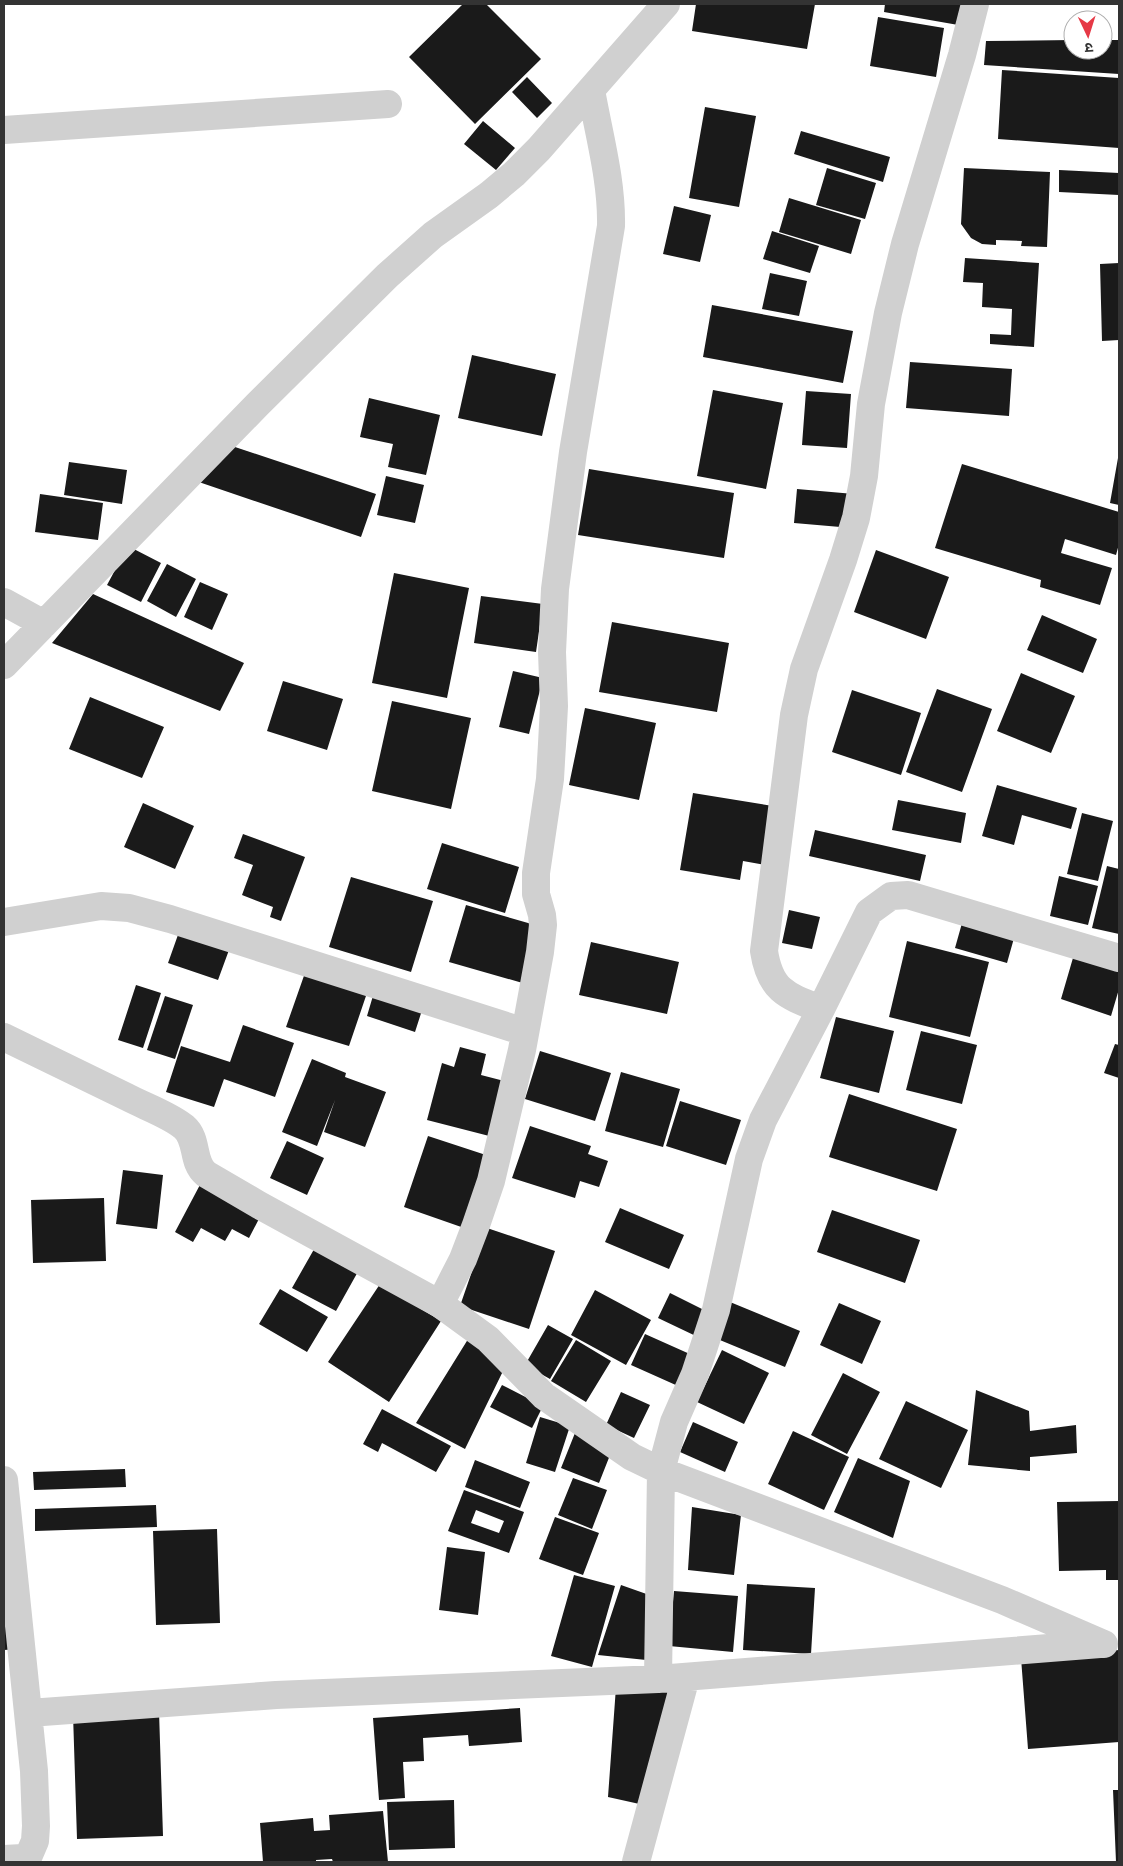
<svg xmlns="http://www.w3.org/2000/svg" width="1123" height="1866" font-family="'DM Sans','Noto Sans Devanagari',sans-serif">
<rect width="100%" height="100%" fill="#fff"/>
<!-- building -->
<path fill="#1a1a1a" fill-rule="evenodd" d="M463,4H486L541,59L475,124L409,57Z
M696,4H815L807,49L692,31Z
M885,4H967L964,26L884,12Z
M878,17L944,28L936,77L870,66Z
M1073,40V50H1103V40H1119V74L984,65L986,41Z
M1002,70L1119,78V148L998,139Z
M527,77L552,103L537,118L512,92Z
M705,107L756,116L739,207L689,198Z
M483,121L515,148L496,170L464,144Z
M801,131L890,157L883,182L794,154Z
M827,168L876,183L865,219L816,205Z
M964,168L1050,172L1047,247L1021,246L1022,241L996,240V245L982,244L971,238L961,224Z
M1059,170L1119,173V195L1059,192Z
M789,198L861,220L851,254L779,232Z
M674,206L711,215L700,262L663,254Z
M772,231L819,246L810,273L763,259Z
M965,258L1039,263L1034,347L990,344V334L1011,335L1012,309L982,307L983,283L963,282Z
M1119,263V340L1102,341L1100,264Z
M770,273L807,281L799,316L762,309Z
M712,305L853,331L843,383L703,357Z
M472,355L556,374L542,436L458,418Z
M910,362L1012,369L1009,416L906,408Z
M713,390L783,403L766,489L697,476Z
M806,391L851,394L847,448L802,445Z
M369,398L440,415L426,475L388,467L393,444L360,437Z
M226,444L376,494L361,537L190,479Z
M1118,458H1119V505L1110,503Z
M69,462L127,470L122,504L64,495Z
M962,464L1119,512V544L1116,555L1065,539L1061,553L1112,568L1100,605L1040,587L1041,580L935,548Z
M589,469L734,493L724,558L578,535Z
M386,476L424,485L415,523L377,515Z
M797,489L854,494L852,528L794,523Z
M40,494L103,503L98,540L35,532Z
M128,546L161,563L141,602L107,585Z
M876,550L949,577L926,639L854,612Z
M167,564L196,579L176,617L147,601Z
M394,573L469,588L447,698L372,683Z
M200,582L228,594L212,630L184,617Z
M93,594L244,663L220,711L52,643Z
M481,596L543,604L536,652L474,643Z
M1042,615L1097,639L1083,673L1027,650Z
M612,622L729,643L717,712L599,692Z
M513,671L543,678L529,734L499,727Z
M1021,673L1075,696L1051,753L997,731Z
M283,681L343,699L327,750L267,731Z
M937,689L992,709L962,792L906,772Z
M852,690L921,713L901,775L832,752Z
M90,697L164,727L142,778L69,749Z
M392,701L471,718L451,809L372,791Z
M585,708L656,723L639,800L569,785Z
M997,785L1077,808L1071,829L1022,815L1014,845L982,836Z
M693,793L779,807L771,866L743,861L740,880L680,870Z
M898,800L966,813L961,843L892,830Z
M143,803L194,826L175,869L124,847Z
M1082,813L1113,821L1098,881L1067,874Z
M815,830L926,855L920,881L809,856Z
M243,834L305,857L281,921L270,917L273,907L242,895L253,865L234,858Z
M442,843L519,867L505,913L427,889Z
M1107,866L1119,869V934L1092,928Z
M1059,876L1098,886L1088,925L1050,916Z
M351,877L433,901L411,972L329,947Z
M466,905L542,927L526,984L449,962Z
M789,910L820,917L812,949L782,943Z
M964,916L1016,931L1007,963L955,948Z
M179,932L229,950L218,980L168,963Z
M907,941L989,962L970,1037L889,1017Z
M591,942L679,962L667,1014L579,995Z
M1075,951L1119,964V989L1111,1016L1061,999Z
M306,970L368,990L349,1046L286,1027Z
M136,985L161,993L143,1048L118,1040Z
M375,989L424,1004L415,1032L367,1016Z
M165,996L193,1005L175,1059L147,1050Z
M836,1017L894,1031L879,1093L820,1078Z
M243,1025L294,1043L275,1097L224,1079L214,1107L166,1092L181,1046L230,1062Z
M921,1031L977,1045L962,1104L906,1090Z
M1115,1044L1119,1045V1078L1104,1073Z
M460,1047L486,1054L481,1075L512,1083L497,1138L427,1120L442,1063L454,1067Z
M540,1051L611,1073L595,1121L525,1099Z
M312,1059L346,1073L345,1077L386,1092L365,1147L324,1132L335,1100L317,1146L282,1132Z
M621,1072L680,1089L663,1147L605,1131Z
M849,1094L957,1129L937,1191L829,1157Z
M680,1101L741,1120L726,1165L666,1146Z
M530,1126L591,1146L588,1154L608,1161L599,1187L580,1181L575,1198L512,1178Z
M428,1136L492,1157L467,1229L404,1207Z
M287,1141L324,1158L307,1195L270,1178Z
M123,1170L163,1175L157,1229L116,1224Z
M202,1181L262,1213L249,1238L232,1229L225,1241L201,1228L193,1242L175,1232Z
M104,1198L106,1261L33,1263L31,1200Z
M620,1208L684,1235L669,1269L605,1242Z
M832,1210L920,1240L905,1283L817,1252Z
M487,1228L555,1251L529,1329L460,1306Z
M317,1244L360,1268L336,1311L292,1288Z
M380,1284L441,1321L389,1402L328,1362Z
M280,1289L328,1317L307,1352L259,1324Z
M595,1290L651,1320L626,1365L571,1335Z
M670,1293L712,1314L700,1338L658,1318Z
M730,1302L800,1331L785,1367L715,1338Z
M839,1303L881,1321L862,1364L820,1345Z
M548,1325L573,1339L550,1379L525,1365Z
M645,1334L692,1355L678,1386L631,1365Z
M470,1336L504,1369L465,1449L416,1423Z
M576,1340L611,1361L586,1402L551,1381Z
M722,1350L769,1373L744,1424L697,1402Z
M843,1373L880,1392L847,1454L811,1435Z
M502,1385L543,1406L532,1428L490,1407Z
M976,1390L1029,1411L1030,1431L1076,1425L1077,1453L1030,1457V1471L968,1465Z
M621,1392L650,1405L634,1438L606,1425Z
M906,1401L968,1430L941,1488L879,1459Z
M382,1409L451,1446L436,1472L382,1443L378,1452L363,1444Z
M540,1417L570,1426L555,1472L526,1463Z
M693,1422L738,1442L725,1472L680,1452Z
M577,1428L612,1450L599,1483L561,1468Z
M793,1431L849,1457L824,1510L768,1484Z
M858,1458L910,1481L893,1538L834,1512Z
M475,1460L530,1482L520,1508L465,1487Z
M125,1469L126,1487L34,1490L33,1472Z
M573,1478L607,1490L592,1529L558,1515Z
M464,1490L524,1512L509,1553L448,1531ZM476,1510L504,1521L499,1533L471,1523Z
M1119,1501V1580H1106V1570L1059,1571L1057,1502Z
M156,1505L157,1527L35,1531V1509Z
M692,1507L741,1515L734,1575L688,1570Z
M555,1517L599,1533L583,1575L539,1559Z
M217,1529L220,1623L156,1625L153,1531Z
M447,1547L485,1552L478,1615L439,1610Z
M574,1575L615,1586L592,1667L551,1656Z
M747,1584L815,1588L811,1654L743,1650Z
M621,1585L655,1597L656,1661L598,1655Z
M674,1591L738,1596L733,1652L669,1646Z
M4,1623H16L18,1649L4,1650Z
M1119,1650V1742L1028,1749L1021,1658Z
M616,1687L668,1692L644,1805L608,1797Z
M520,1708L522,1742L469,1746L468,1735L423,1738L424,1761L403,1762L405,1798L379,1800L373,1718Z
M159,1711L163,1836L77,1839L73,1714Z
M1113,1790H1119V1862H1116Z
M454,1800L455,1848L389,1850L387,1802Z
M383,1811L388,1862H333L332,1859L316,1860V1862H263L260,1823L313,1818L314,1831L330,1830L329,1815Z"/>
<g fill="none" stroke-linecap="round" stroke-linejoin="round">
<!-- minor -->
<path stroke="#d0d0d0" stroke-width="28" d="M4,130L388,104
M4,602L44,624
M4,665L257,405L387,276L433,235L489,195L514,174L539,149L666,4
M4,922L101,906L129,908L170,919L525,1032
M821,1009C787,996 770,991 764,951L794,715L804,669L843,560L856,518L864,476L871,404L888,313L905,244L962,55L975,4
M4,1037C45,1057 86,1077 127,1097C144,1106 170,1115 184,1127C199,1140 191,1162 206,1174L259,1205L440,1304L488,1339L544,1396L632,1457L661,1471L1002,1600L1104,1644
M440,1304L463,1259L476,1225L491,1181L522,1050L540,952L543,925L542,915L536,894V873L550,779L552,744L554,706L552,652L555,589L573,452L611,226C612,181 599,135 591,90
M4,1480L34,1771L36,1826L35,1841L29,1855L23,1858L4,1859
M658,1679L661,1471L674,1422L695,1374L716,1310L749,1159L763,1120L821,1009L869,912L891,896L908,895L1119,958
M29,1713L276,1695L658,1679L1100,1644
M636,1862L686,1677"/>
</g>
<!-- border -->
<rect width="1123" height="1866" fill="none" stroke="#333333" stroke-width="10"/>
<!-- north arrow -->
<g transform="translate(1088 35) rotate(176)"><circle r="24" fill="#ffffff" stroke="#adadad"/>
<path d="M0-4L9 19L0 12L-9 19Z" fill="#e63946"/>
<text y="-8" font-size="14" font-weight="bold" text-anchor="middle" fill="#333333">उ</text>
</g>
</svg>
